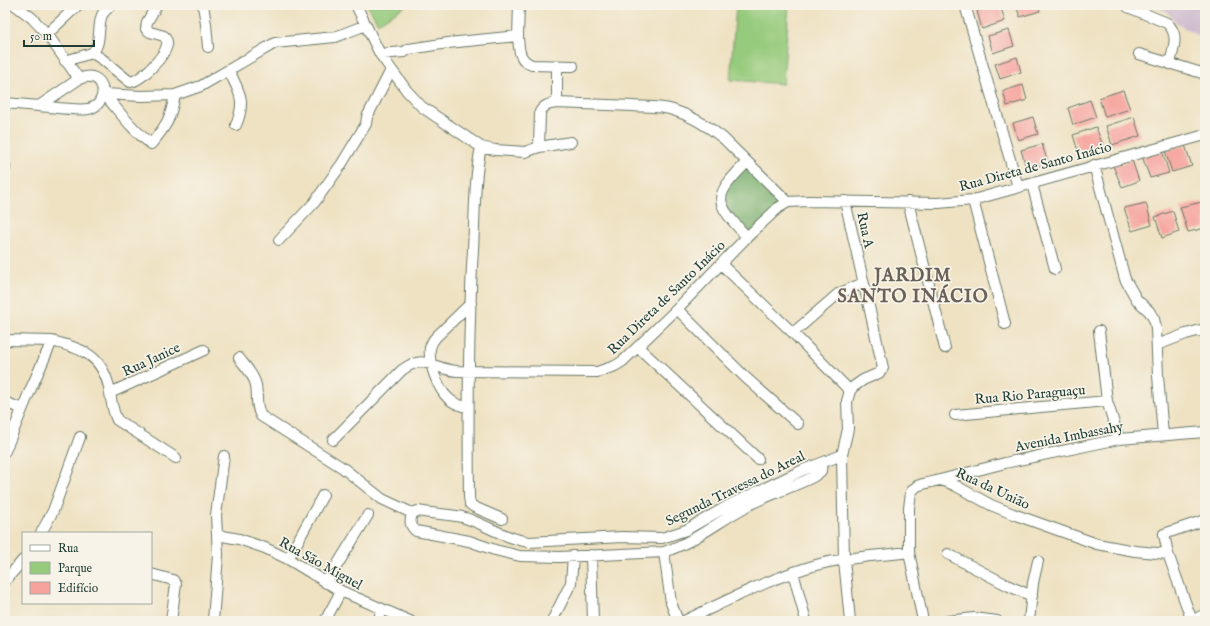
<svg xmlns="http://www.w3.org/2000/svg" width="1210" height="626" font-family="'IM FELL English',serif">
<rect width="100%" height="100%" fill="#f7f3e8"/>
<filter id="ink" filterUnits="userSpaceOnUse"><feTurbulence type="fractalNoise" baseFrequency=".025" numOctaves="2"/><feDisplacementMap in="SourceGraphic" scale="8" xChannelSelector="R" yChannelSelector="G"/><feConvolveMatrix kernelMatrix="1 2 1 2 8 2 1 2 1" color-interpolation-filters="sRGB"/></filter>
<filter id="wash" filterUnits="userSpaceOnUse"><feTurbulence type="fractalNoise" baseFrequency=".012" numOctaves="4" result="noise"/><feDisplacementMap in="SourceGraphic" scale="16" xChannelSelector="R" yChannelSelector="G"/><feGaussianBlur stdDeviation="0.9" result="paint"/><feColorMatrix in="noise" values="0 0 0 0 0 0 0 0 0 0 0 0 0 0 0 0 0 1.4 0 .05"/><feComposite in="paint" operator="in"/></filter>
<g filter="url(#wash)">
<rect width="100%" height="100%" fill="#efe2c3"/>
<!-- industrial -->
<path fill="#cfbdcf" d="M1150,5H1205V39L1179,25L1166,11Z"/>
<!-- green -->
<path fill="#96ca7c" stroke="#5a8458" d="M367,5H407L378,23Z
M736,5H789L783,84L730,80Z"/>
<!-- forest -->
<path fill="#78ae6c" stroke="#4c7650" d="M750,163L789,206L753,241C742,228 716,207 725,188C729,182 744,169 750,163Z"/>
<g id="blocks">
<!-- building -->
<path fill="#f6a39d" d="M995,5H1000L1005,21L982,29L977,11Z
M1016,5H1038L1040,11L1020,17Z
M1009,30L1014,46L993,53L988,36Z
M1017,57L1021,72L1000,79L995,64Z
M1023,85L1027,100L1007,106L1003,91Z
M1123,90L1130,109L1105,117L1099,98Z
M1090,100L1096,117L1073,125L1068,108Z
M1033,117L1038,134L1018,140L1013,123Z
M1134,117L1140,136L1112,145L1106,126Z
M1096,127L1103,146L1079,154L1073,135Z
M1042,144L1048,163L1027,170L1021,150Z
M1185,145L1192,166L1172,172L1165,151Z
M1162,151L1169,173L1150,178L1142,156Z
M1132,160L1139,181L1122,187L1113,166Z
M1202,202L1205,214V228L1188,232L1180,207Z
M1146,203L1152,225L1132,231L1124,208Z
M1173,211L1179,232L1162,238L1155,217Z"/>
</g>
</g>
<g filter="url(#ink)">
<use href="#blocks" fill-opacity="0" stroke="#687766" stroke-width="1"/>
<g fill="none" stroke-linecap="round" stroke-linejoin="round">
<!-- minor casing -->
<g stroke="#687766" stroke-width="12">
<path id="minor" d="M203,5L206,24L208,47
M356,5L380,54L407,91L422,107L481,147L495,150L525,152L539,147L571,142
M965,5L1018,187
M1128,7L1167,23C1180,35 1173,48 1170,64
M47,34L78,5
M518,36L519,5
M92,53L102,59L130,82C141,81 165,56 167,45C168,41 166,39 164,36L150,32L146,29L147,22L157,5
M92,53C102,44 97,27 102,15C104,11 108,8 111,5
M380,54L404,52L409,49L448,43L518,36C519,48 518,60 532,65L573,66
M1139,54L1205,74
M65,61L92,53
M229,71C240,93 246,101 236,125
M104,94L141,96L175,95L201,86L275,43L335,37L366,25
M104,94C119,111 132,130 151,144C167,125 170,120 175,95
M5,103L39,106L79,79L47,34L32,18L15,5
M557,103V66
M39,106C52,107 76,111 88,109C111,105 106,67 79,79
M481,147C474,180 475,215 473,249C468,332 468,414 469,497L470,504L474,507L502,519
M539,147L540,112C544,105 549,104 557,103C582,104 608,105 633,106C646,107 660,106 673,110C692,116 708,126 723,138L788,202
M1094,165L1125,279L1137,300L1149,311L1154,319L1156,328L1158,376L1163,435
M5,166V169
M1032,184L1055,269
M973,200L1005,324
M845,201L883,368L879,373L863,380L853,387L850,391L847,401L848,429L842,455L844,560L850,621
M908,202L945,348
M747,237C713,200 712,198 747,162
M279,240L314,203L341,165L366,124L367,117L391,70
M721,264L793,333L850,391
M677,309L745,377L798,424
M1099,331L1107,401L1119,439
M793,333L838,294L863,283
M5,340L52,341
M1157,345L1186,334L1201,330L1205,333
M638,347L758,459
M239,358C245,366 254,375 256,385C258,396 255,406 261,416L343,468L382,499L412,513
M110,393L204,350
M5,402L22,409
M468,407C460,406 454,404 448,398C438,389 428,362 430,348C431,344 433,340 436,337L471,303
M955,415L1107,401
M333,440L402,370C425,353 432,369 457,371L597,372L615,366L623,361L677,309L747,237L778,208L788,202L808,201L938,203L973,200L1205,135
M5,451L29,393L52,341C82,349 101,354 109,387C111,398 112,410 117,420L176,458
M822,463L821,471L813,477C791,488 767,495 745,507C718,522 694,542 664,552L560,557L520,556L495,550L469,541L416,531C409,525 410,521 412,513L418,511C433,514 447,514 462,517C486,524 503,538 529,542L622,537L662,538L686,530L731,504L803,470L842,455
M940,480L1005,463L1119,439L1205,432
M41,533L53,511L80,437
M217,535L239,539L265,548L288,559L341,591L410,621
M664,552L671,603L678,621
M948,554L1009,586L1032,596
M591,555L593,621
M288,559L323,495
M793,572L806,621
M151,574L173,580L176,584L171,621
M5,581L23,560
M326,583L368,515
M213,621L218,555L216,515L224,456
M325,621L341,591
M379,621L381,609
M552,621L571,583L573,556
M684,621C727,601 770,578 816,565C846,557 878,556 909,552
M923,621L909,552V508L911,492L917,486L923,484L940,480L947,482L956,486L991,505L1013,514L1097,544L1135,551L1168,554
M948,621L974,618L997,621
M1029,621L1033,583L1038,561
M1192,621L1168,554L1164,534L1205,520
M1192,621L1205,614"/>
</g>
<!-- minor -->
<use href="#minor" stroke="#fff" stroke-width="10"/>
</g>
</g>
<g text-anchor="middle" stroke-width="3.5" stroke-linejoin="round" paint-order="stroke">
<!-- street labels -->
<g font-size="14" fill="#1f3d34" stroke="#f7f3e8">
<text transform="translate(1035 166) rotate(-15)" y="5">Rua Direta de Santo Inácio</text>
<text transform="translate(866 230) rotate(78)" y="5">Rua A</text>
<text transform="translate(666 297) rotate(-44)" y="5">Rua Direta de Santo Inácio</text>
<text transform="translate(151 359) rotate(-25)" y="5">Rua Janice</text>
<text transform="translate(1030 394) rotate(-5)" y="5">Rua Rio Paraguaçu</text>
<text transform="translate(1069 436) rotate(-11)" y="5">Avenida Imbassahy</text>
<text transform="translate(735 488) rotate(-26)" y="5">Segunda Travessa do Areal</text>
<text transform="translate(993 488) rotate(25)" y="5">Rua da União</text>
<text transform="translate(321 563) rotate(29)" y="5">Rua São Miguel</text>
</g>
<!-- district labels -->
<g font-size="18" font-weight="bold" letter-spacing="1" fill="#6a6159" stroke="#f7f3e8">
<text x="913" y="281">JARDIM<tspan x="913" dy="21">SANTO INÁCIO</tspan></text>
</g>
</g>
<!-- margin -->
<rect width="1210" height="626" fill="none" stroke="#f7f3e8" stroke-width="20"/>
<!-- legend -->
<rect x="22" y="532" width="130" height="72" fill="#f7f3e8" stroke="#a1aaa0"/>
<rect x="30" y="545" width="20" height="6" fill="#ffffff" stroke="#a1aaa0"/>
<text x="58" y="552" font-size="12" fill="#1f3d34">Rua</text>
<rect x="30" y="562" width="20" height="12" fill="#96ca7c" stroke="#a1aaa0"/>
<text x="58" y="572" font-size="12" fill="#1f3d34">Parque</text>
<rect x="30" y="582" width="20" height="12" fill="#f6a39d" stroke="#a1aaa0"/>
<text x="58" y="592" font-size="12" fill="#1f3d34">Edifício</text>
<!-- scale -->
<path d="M24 40v6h70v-6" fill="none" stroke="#1f3d34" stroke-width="2"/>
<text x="30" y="40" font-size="12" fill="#1f3d34" stroke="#f7f3e8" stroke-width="3" paint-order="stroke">50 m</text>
</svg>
